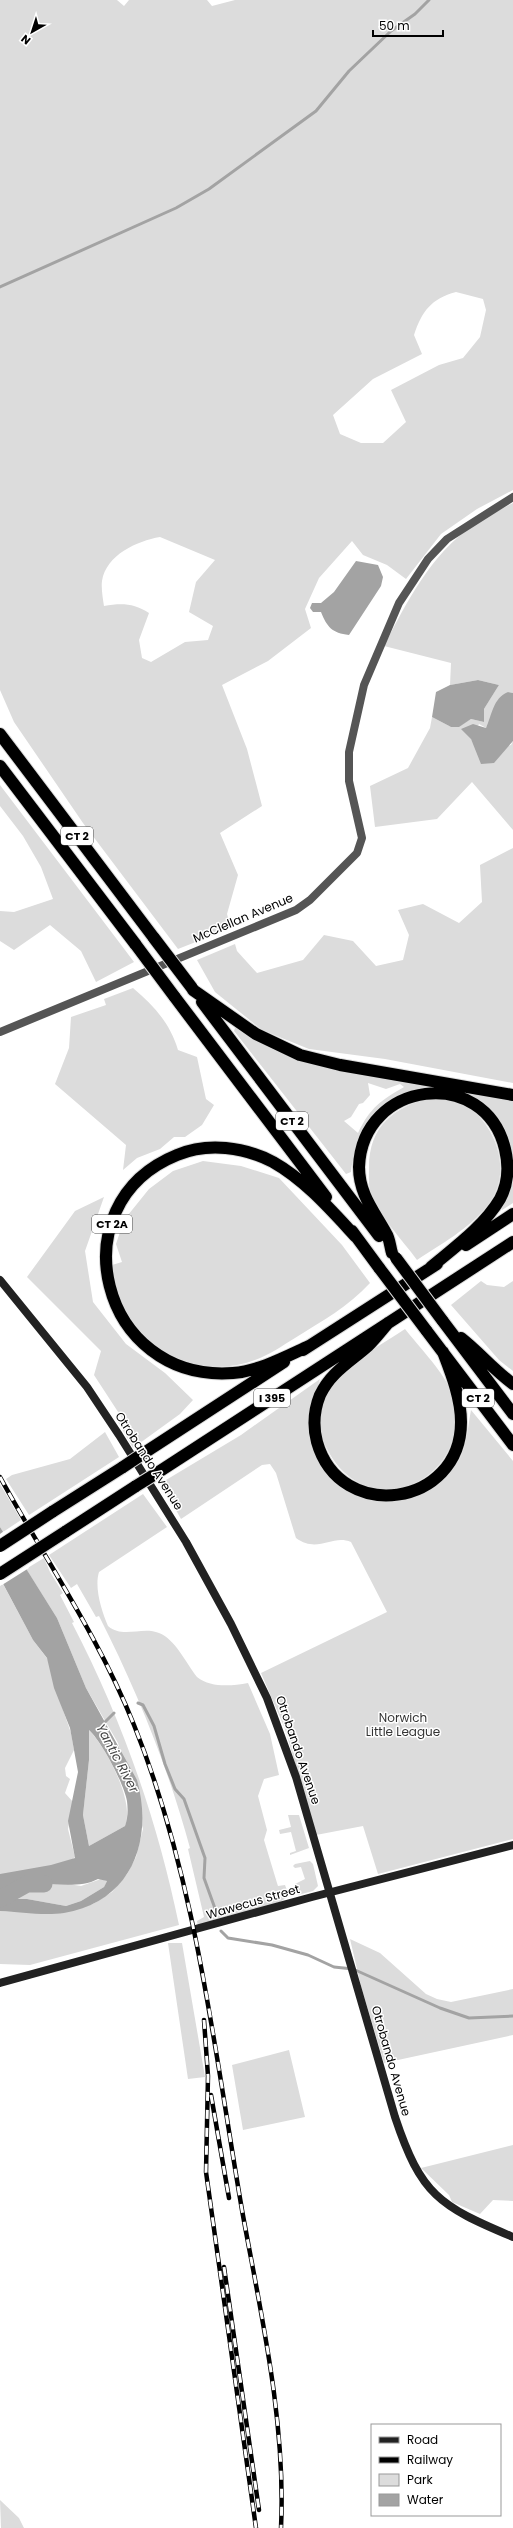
<svg xmlns="http://www.w3.org/2000/svg" width="513" height="2528" font-family="Poppins,sans-serif">
<rect width="100%" height="100%" fill="#fff"/>
<!-- green -->
<path fill="#dcdcdc" fill-rule="evenodd" d="M0,0H117L124,6L129,0H207L212,6L235,0H513V490L477,509L441,534L406,579L387,565L363,555L352,541L319,578L305,609L311,628L268,661L222,685L247,749L262,806L220,833L238,875L227,914L231,928L178,949L83,823L14,722L0,690ZM456,292L483,299L486,310L480,337L463,358L439,365L391,390L406,422L383,443H361L340,434L333,415L373,379L422,354L414,335C422,311 431,299 456,292ZM160,537L215,560L196,582L189,612L213,626L208,640L185,642L151,662L142,658L139,640L149,613C134,603 121,603 104,606C103,599 101,588 102,581C106,555 137,541 160,537Z
M513,503V693L508,692L486,728L479,724L471,739L478,752L511,745L513,741V830L472,782L437,819L375,827L370,786L408,768L430,728L432,717L451,727L459,726L471,719L484,722V709L499,685L478,680L450,685L451,663L384,646C408,600 430,556 473,525C485,516 500,510 513,503Z
M0,785L125,950L134,962L96,982L81,951L50,925L14,950L0,941V911L14,912L53,899L41,867L23,836L0,806Z
M513,848V1083L385,1059L309,1049L262,1030L215,992L197,960L235,944L237,951L257,973L303,960L324,935L353,941L376,966L403,960L409,935L398,910L423,904L459,923L482,902L480,865Z
M133,988C154,1006 170,1023 178,1050L197,1057L206,1099L214,1105L202,1125L185,1137H174L160,1149L137,1158L123,1170L126,1145L55,1084L69,1048L71,1017L106,1005L104,999Z
M236,1025C290,1069 364,1073 430,1086L429,1088C419,1090 407,1091 398,1095C370,1108 354,1143 351,1172L346,1174L234,1031ZM368,1083L386,1089L400,1084L404,1087C381,1100 370,1108 358,1133L344,1121L351,1117L359,1104L363,1103L370,1095Z
M466,1091L513,1100V1161C509,1127 489,1118 465,1097Z
M433,1097C446,1099 460,1101 471,1109C499,1131 512,1176 487,1206C469,1229 441,1244 417,1260C401,1238 381,1219 371,1193C368,1186 369,1176 369,1168C369,1125 394,1107 433,1097Z
M203,1161L241,1166L279,1178L342,1245L370,1283C348,1307 322,1321 295,1338C282,1346 269,1355 255,1360C197,1382 133,1347 115,1289C113,1281 113,1272 112,1265L122,1262L116,1244L124,1220L149,1189L173,1171Z
M513,1171V1203L502,1210L501,1206Z
M104,1197L85,1251L93,1302L126,1344L165,1373L193,1400L180,1414L133,1448L118,1422L122,1418L94,1375L101,1351L27,1277L75,1211Z
M481,1281L487,1285L504,1287L513,1281V1371L499,1360L451,1305Z
M405,1329C417,1344 442,1371 449,1387C485,1478 361,1536 323,1440C316,1423 321,1398 333,1383C352,1360 381,1345 405,1329Z
M320,1379C317,1389 312,1399 310,1408C309,1415 311,1423 311,1429C316,1508 420,1527 459,1460C467,1446 468,1425 471,1410L513,1461V1839L378,1874L363,1826L316,1835L285,1729L261,1673L387,1612L351,1542C332,1534 318,1554 296,1538L276,1473L270,1464L262,1465L181,1519L161,1483L241,1435Z
M105,1432L119,1457L29,1515L6,1479L12,1475L70,1459Z
M0,1484L21,1520L3,1532L0,1527Z
M143,1494L167,1527L99,1572C94,1588 102,1612 108,1626C123,1639 142,1626 159,1633C175,1639 186,1663 197,1677C211,1688 231,1686 248,1683L270,1734L279,1775L264,1779L258,1796L267,1830L264,1840L277,1883L278,1886L285,1885L289,1896L280,1902L198,1927L197,1921L204,1917L188,1849L190,1848C168,1767 137,1691 99,1616L96,1617L77,1584L71,1588L49,1555Z
M44,1558L50,1572L63,1593L60,1595L74,1622L72,1623C122,1719 157,1819 179,1925L30,1965L0,1964V1911L62,1913L93,1904L112,1892L127,1874L136,1857L143,1829L118,1743L86,1688L57,1618L26,1569Z
M3,1584L33,1640L49,1661L54,1684L71,1733L74,1750L65,1768L66,1776L70,1779L65,1793L73,1802L68,1829L75,1857L69,1863L0,1875V1586Z
M89,1730C106,1748 135,1801 125,1826L89,1846L83,1815L89,1760Z
M288,1815H299L309,1848L290,1855V1853L296,1851L291,1832L280,1834L279,1830L291,1827Z
M310,1861L313,1864L318,1886L313,1891L298,1895L295,1884L305,1879L301,1867L295,1868L293,1866L295,1864Z
M101,1879L107,1881L104,1887L81,1901L66,1906L27,1899L8,1900L9,1895L24,1886L68,1884L81,1886Z
M350,1939L380,1953L426,1994L437,1999L451,2002L513,1989V2035L384,2063L361,1986Z
M168,1943H182L205,2077L188,2079Z
M289,2050L305,2117L243,2130L232,2065Z
M513,2145V2201L493,2200L480,2214L452,2202L449,2195L421,2168Z
M0,2500L19,2518L24,2528H1Z"/>
<!-- water -->
<path fill="#a3a3a3" fill-rule="evenodd" d="M356,561L378,565L383,577L381,586L349,635C332,633 327,627 321,612H313L310,608L312,603H321L334,592Z
M478,680L499,685L484,709V722L471,719L459,727H451L432,717L436,692L450,685Z
M508,692L513,693V741L494,763L481,764L471,739L461,729L473,724L486,728C492,715 493,698 508,692Z
M0,1527L57,1618L86,1688L137,1780C154,1841 131,1902 64,1913C44,1916 20,1912 0,1911V1874L51,1865L75,1858L68,1821L78,1772L70,1728L54,1688L47,1658L33,1640L0,1578ZM89,1730C102,1742 124,1784 127,1801C128,1809 128,1818 125,1826L89,1846L83,1815L89,1760ZM98,1879L107,1881L104,1887L81,1901L66,1906L27,1899H8L9,1895C33,1874 72,1893 98,1879Z"/>
<!-- pier -->
<path fill="#fff" d="M4,1531L29,1568L2,1585L0,1582V1534Z"/>
<g fill="none" stroke-linecap="round" stroke-linejoin="round">
<!-- stream -->
<path stroke="#a3a3a3" stroke-width="3" d="M0,287L176,208L209,189L316,111L349,71L391,31L415,14L429,0
M138,1703L143,1705L154,1726L165,1764L175,1789L184,1799L205,1858L204,1878L217,1914
M103,1724L114,1713
M221,1931L228,1938L272,1945L308,1955L334,1967L353,1969L440,2008L469,2018L513,2016"/>
<!-- river -->
<path stroke="#a3a3a3" stroke-width="17" d="M0,1899L27,1884H44"/>
<!-- highway casing -->
<g stroke="#dbdbdb" stroke-width="14">
<path id="highway" d="M0,734L154,938
M0,766L136,945
M193,990L256,1034L300,1055L340,1065L513,1095
M174,996L326,1197
M202,1002L379,1236
M352,1231L380,1269
M466,1245L513,1214
M392,1253C390,1247 390,1239 386,1233C374,1211 359,1194 359,1167C362,1080 485,1065 505,1149C509,1166 508,1184 500,1199C484,1226 455,1247 431,1267
M442,1320L513,1414
M388,1323C382,1330 375,1339 368,1346C350,1362 331,1372 320,1395C314,1410 313,1427 317,1442C340,1524 461,1507 461,1422C461,1398 451,1373 443,1352
M426,1330L513,1445
M461,1338C480,1353 494,1370 513,1384
M309,1346C285,1357 259,1371 233,1373C100,1383 56,1204 177,1155C208,1142 244,1147 273,1162C305,1180 331,1210 356,1237
M303,1350L437,1264
M144,1453L284,1362
M157,1473L513,1242
M52,1512L123,1467
M65,1532L136,1486"/>
</g>
<!-- street -->
<path stroke="#555" stroke-width="8" d="M0,1032L296,910L310,900L357,853L362,838L349,781V752L364,685L399,603L428,559L447,539L513,497"/>
<!-- secondary -->
<path stroke="#222" stroke-width="8" d="M0,1280L87,1387L119,1435L186,1542L231,1624L267,1698L296,1777L395,2117C421,2195 439,2206 513,2237
M0,1983L312,1897L513,1845"/>
<!-- highway -->
<use href="#highway" stroke="#000" stroke-width="12"/>
<!-- rail casing -->
<g stroke="#000" stroke-width="4.5">
<path id="rail" d="M0,1477C45,1559 99,1637 134,1725C196,1879 214,2048 242,2210C261,2315 286,2421 281,2528
M204,2020L208,2076L206,2172L256,2528
M211,2095L229,2198
M224,2267L259,2510"/>
</g>
<!-- rail -->
<use href="#rail" stroke="#fff" stroke-width="3" stroke-dasharray="9" stroke-linecap="butt"/>
<!-- highway-bridge casing -->
<g stroke="#dbdbdb" stroke-width="14" stroke-linecap="butt">
<path id="highway-bridge" d="M154,938L192,988
M136,945L174,996
M396,1258L442,1320
M380,1269L426,1330
M123,1467L144,1453
M136,1486L157,1473
M0,1546L52,1512
M0,1574L65,1532"/>
</g>
<!-- highway-bridge -->
<use href="#highway-bridge" stroke="#000" stroke-width="12"/>
</g>
<g text-anchor="middle" stroke-width="3" stroke-linejoin="round" paint-order="stroke">
<!-- shield labels -->
<g fill="#fff" stroke="#4c4c4c" stroke-width="1">
<rect x="61" y="827" width="32" height="18" rx="3"/>
<rect x="276" y="1112" width="32" height="18" rx="3"/>
<rect x="92" y="1215" width="40" height="18" rx="3"/>
<rect x="254" y="1389" width="36" height="18" rx="3"/>
<rect x="462" y="1389" width="32" height="18" rx="3"/>
</g>
<g font-size="11" font-weight="bold" fill="#000">
<text x="77" y="840">CT 2</text>
<text x="292" y="1125">CT 2</text>
<text x="112" y="1228">CT 2A</text>
<text x="272" y="1402">I 395</text>
<text x="478" y="1402">CT 2</text>
</g>
<!-- street labels -->
<g font-size="12" fill="#000" stroke="#fff">
<text transform="translate(243 918) rotate(-23)" y="4">McClellan Avenue</text>
<text transform="translate(149 1461) rotate(57)" y="4">Otrobando Avenue</text>
<text transform="translate(298 1750) rotate(71)" y="4">Otrobando Avenue</text>
<text transform="translate(253 1902) rotate(-16)" y="4">Wawecus Street</text>
<text transform="translate(391 2061) rotate(74)" y="4">Otrobando Avenue</text>
</g>
<!-- park labels -->
<g font-size="12" fill="#333" stroke="#fff">
<text x="403" y="1722">Norwich<tspan x="403" dy="14">Little League</tspan></text>
</g>
<!-- water labels -->
<g font-size="13" font-style="italic" fill="#444" stroke="#fff">
<text transform="translate(118 1758) rotate(62)" y="5">Yantic River</text>
</g>
</g>
<!-- legend -->
<rect x="371" y="2424" width="130" height="92" fill="#ffffff" stroke="#999999"/>
<rect x="379" y="2437" width="20" height="6" fill="#222222" stroke="#999999"/>
<text x="407" y="2444" font-size="12" fill="#000000">Road</text>
<rect x="379" y="2457" width="20" height="6" fill="#000000" stroke="#999999"/>
<text x="407" y="2464" font-size="12" fill="#000000">Railway</text>
<rect x="379" y="2474" width="20" height="12" fill="#dcdcdc" stroke="#999999"/>
<text x="407" y="2484" font-size="12" fill="#000000">Park</text>
<rect x="379" y="2494" width="20" height="12" fill="#a3a3a3" stroke="#999999"/>
<text x="407" y="2504" font-size="12" fill="#000000">Water</text>
<!-- north arrow -->
<g transform="translate(32 32) rotate(219)" stroke="#ffffff" stroke-width="3" paint-order="stroke">
<path d="M0-3L7 15L0 10L-7 15Z" fill="#000000"/>
<text y="-6" font-size="11" font-weight="bold" text-anchor="middle" fill="#000000">N</text>
</g>
<!-- scale -->
<path d="M373 30v6h70v-6" fill="none" stroke="#000000" stroke-width="2"/>
<text x="379" y="30" font-size="12" fill="#000000" stroke="#ffffff" stroke-width="3" paint-order="stroke">50 m</text>
</svg>
